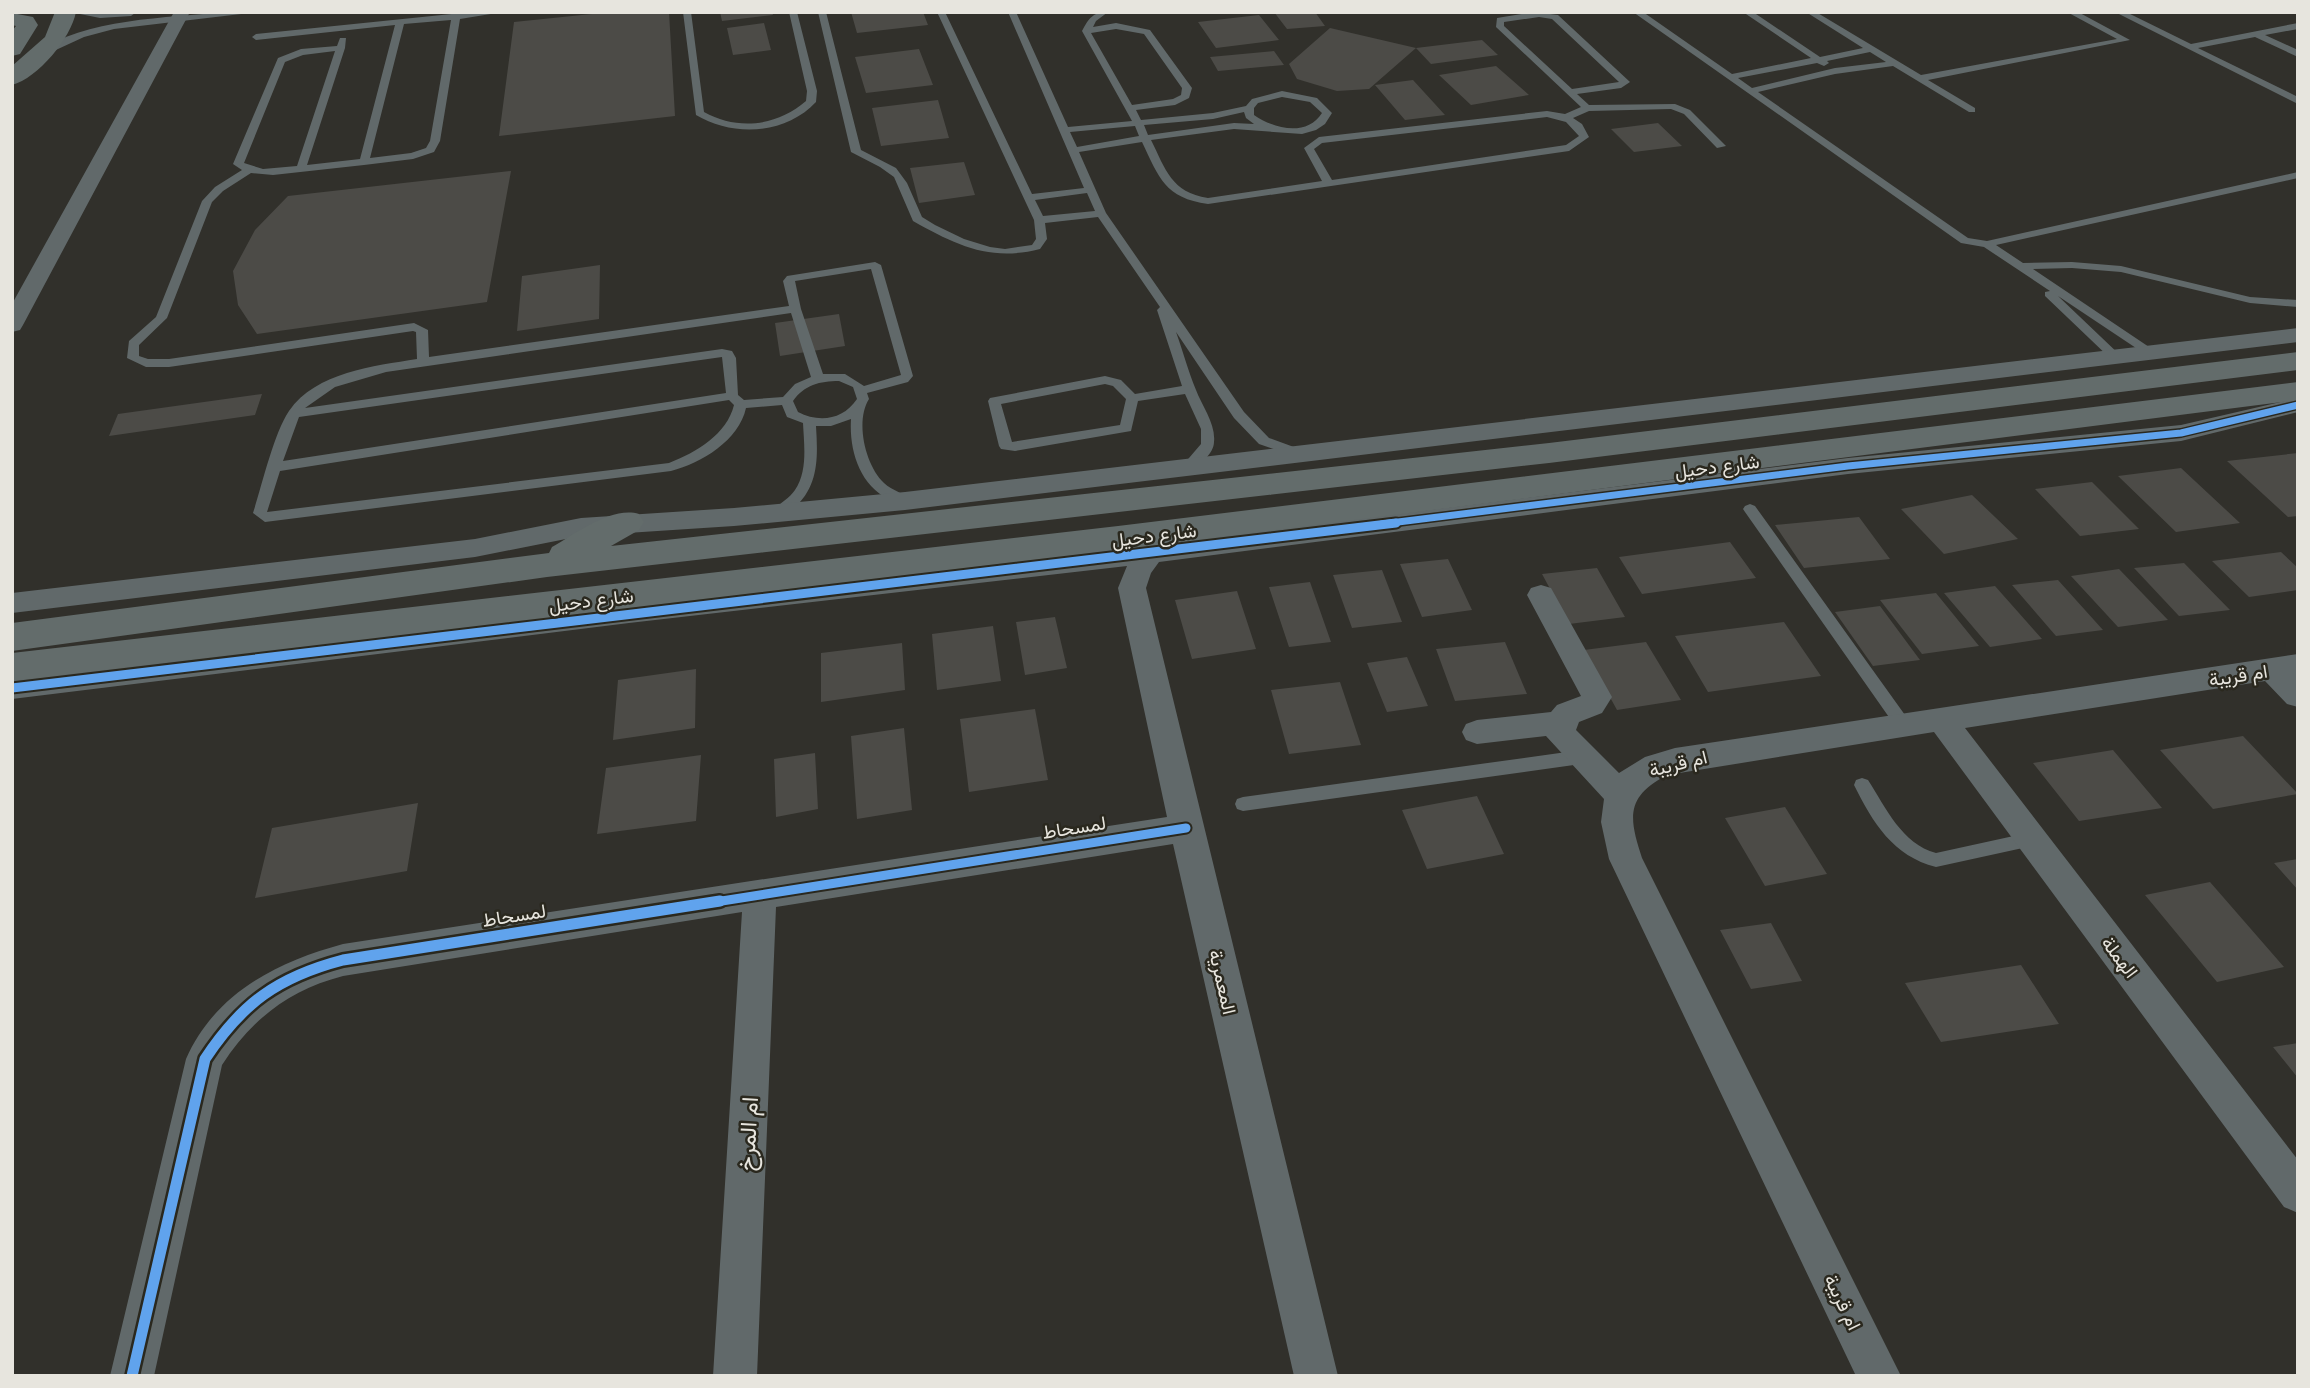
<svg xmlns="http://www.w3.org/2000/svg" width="2310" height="1388" font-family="'Noto Sans',Vazirmatn,sans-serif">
<rect width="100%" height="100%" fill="#31302b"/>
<!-- building -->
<path fill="#4c4b47" d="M611,12H669L675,116L499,136L514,22Z
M720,12H772L773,15L722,21Z
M851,12H923L928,25L857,33Z
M1274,12H1315L1325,26L1287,29Z
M1259,15L1279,40L1216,48L1198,22Z
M764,23L771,50L733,55L727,28Z
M1330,28L1416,48L1369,89L1337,91L1297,79L1289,64Z
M1482,40L1498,55L1431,64L1416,48Z
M919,49L933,85L866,93L855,57Z
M1274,51L1284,65L1218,71L1210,57Z
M1496,66L1529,95L1471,105L1439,75Z
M1413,80L1445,115L1405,120L1375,85Z
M938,100L949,138L881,146L872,108Z
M1658,123L1682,146L1634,152L1611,129Z
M964,162L975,195L919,203L910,168Z
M511,171L487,302L257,334L238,305L233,271L255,230L288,196Z
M600,265L599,319L517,331L522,276Z
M839,314L845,346L780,356L775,323Z
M262,394L255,415L109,436L118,414Z
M2298,453V516L2288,517L2227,461Z
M2181,468L2240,523L2176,532L2118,476Z
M2092,482L2139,529L2080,536L2035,489Z
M1972,495L2018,539L1944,554L1901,509Z
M1859,517L1890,559L1804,568L1775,525Z
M1730,542L1756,578L1642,594L1619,557Z
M2281,552L2298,568V590L2249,597L2212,561Z
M1448,559L1472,610L1422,617L1400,564Z
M2184,563L2230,610L2179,616L2134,568Z
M1597,568L1625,617L1569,624L1542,574Z
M2119,569L2168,620L2118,627L2071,576Z
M1382,570L1402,622L1352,628L1333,575Z
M2058,580L2103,630L2056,636L2012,585Z
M1310,582L1331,642L1289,647L1269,587Z
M1995,586L2042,639L1990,647L1944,593Z
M1237,591L1256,649L1192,659L1175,600Z
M1936,593L1979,646L1922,654L1880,600Z
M1880,606L1920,660L1873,666L1835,612Z
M1055,617L1067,668L1025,675L1016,622Z
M1784,622L1821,676L1708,692L1675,636Z
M993,626L1001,681L937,690L932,634Z
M1505,642L1527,694L1455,701L1436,649Z
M1646,642L1681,700L1617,710L1584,650Z
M902,643L905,690L821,702V653Z
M1407,657L1428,706L1387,712L1367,663Z
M696,669L695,728L613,740L618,680Z
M1340,682L1361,745L1289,754L1271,690Z
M1035,709L1048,780L969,792L960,719Z
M904,728L912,810L857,819L851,736Z
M2243,736L2298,794L2213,809L2160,750Z
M2113,750L2162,808L2079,821L2033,763Z
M815,753L818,809L776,817L774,759Z
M701,755L696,821L597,834L606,768Z
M1477,796L1504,854L1427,869L1402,810Z
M418,803L407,871L255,898L272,828Z
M1785,807L1827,874L1765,886L1725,818Z
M2298,859V890L2274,863Z
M2210,882L2284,967L2217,982L2145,895Z
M1771,923L1802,981L1751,989L1720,930Z
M2021,965L2059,1024L1941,1042L1905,983Z
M2298,1043V1078L2273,1047Z"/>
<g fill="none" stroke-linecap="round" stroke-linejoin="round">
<!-- lane -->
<path fill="#61696a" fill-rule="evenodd" d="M70,12H135V13L131,16L100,18Z
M225,12H258L114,29L84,37L45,55L37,53C83,18 169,18 225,12Z
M471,12H503L460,19L440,141L434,152L413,159L364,165L273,175L251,173L223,191L212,202L167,318L139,345V356L148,359H169L414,323L428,330L429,357L789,306L783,281L787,276L875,262L881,265L913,376L908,382L867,393L869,399C855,421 865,465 884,483C892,491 905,493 912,501L910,504C902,506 896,503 889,499C859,485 849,449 851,419L831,426H816C818,458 819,487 793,509C786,514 782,518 773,516L771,513C778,504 789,499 795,490C808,471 804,444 803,423L787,417L782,405L746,408C739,440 702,463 671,471L265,522L253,513C262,485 274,433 289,411C316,372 374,366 417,359L416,332L413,331L169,367H146L127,358L129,341L156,317L202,201L215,187L242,170L233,164L278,58L301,49L337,46L340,38H346L345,48L307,165L360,159L395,25L256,40L252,37L256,34ZM451,20L430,141L426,148L411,153L370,158L404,24ZM335,51L297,166L263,169L244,163L285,62L303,55ZM871,269L901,375L864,386L845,374H823L801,309L795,281ZM791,313L811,377L795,384L783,397L744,400L738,395L736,358L732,351L722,349L305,408L335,387L386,372ZM722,357L726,393L283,461L299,417ZM839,381L853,387L857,399C843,420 819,423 798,412L793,401C804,385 820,381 839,381ZM729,400L734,405C727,434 697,452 669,463L267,512L280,471Z
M683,12H691L704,112C738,131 777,126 806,101L807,91L789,12H797L817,91L816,102C785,135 733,137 696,115Z
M818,12H826L861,150L896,168L907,183L922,217L935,225L964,239L990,247L1005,249L1032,245L1036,239L1034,220L937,12H945L1032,194L1084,188L1008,12H1016L1068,127L1132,121L1082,31C1089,18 1093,12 1108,12L1096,21L1093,27L1116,23L1150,30L1192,88L1189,98L1175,105L1136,110L1141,120L1213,113L1246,106L1252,99L1282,91L1317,98L1332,113L1325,124L1316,130L1302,134L1234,129L1151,140C1166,170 1171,192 1208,198L1322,181L1304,148L1319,137L1547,111L1565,114L1581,107L1496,27L1497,18L1534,12L1558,15L1630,82L1621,88L1577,94L1589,105L1675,104L1690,110L1726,146L1717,148L1684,114L1671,109L1589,111L1573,118L1582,124L1589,137L1569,151L1208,204C1165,198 1159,178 1142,142L1079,152L1106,213L1244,412L1269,438L1302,450L1304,453L1297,457L1259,444L1234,418L1176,332C1183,351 1188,371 1196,390C1202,406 1216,424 1214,442C1214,453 1200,466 1190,469L1183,465L1201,444V429L1185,394L1138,401L1131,431L1015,451L1001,449L999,446L988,401L990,398L1105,376L1121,380L1135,394L1182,386L1157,310L1160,307L1098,217L1045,223L1047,239L1040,249C990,262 956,245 913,221L894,177L880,167L851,152ZM1539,17L1552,19L1619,82L1572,89L1504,26V22ZM1116,29L1144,34L1182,88L1181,95L1173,99L1132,105L1091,33ZM1282,97L1310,102L1322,113C1307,137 1274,129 1254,115V108L1258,103ZM1244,112L1246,118L1254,124L1234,123L1148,135L1144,125L1213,119ZM1547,117L1566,122L1579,136L1566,145L1332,180L1314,149L1322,143ZM1135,126L1139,136L1077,147L1070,132ZM1087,193L1095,211L1043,216L1035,200ZM1105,384L1113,386L1126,399L1120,425L1012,442L1001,404Z
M1633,12H1643L1732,74L1811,58L1743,12H1753L1820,57L1863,48L1806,12H1816L1921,75L2117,39L2067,12H2078L2130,40L1928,80L1975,108V112H1969L1893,66L1835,74L1758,92L1968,238L1987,241L2298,172V178L1996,245L2023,263L2072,262L2121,266L2250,297L2298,300V307L2250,303L2121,272L2072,268L2033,269L2158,353L2152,357L2148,356L2058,296L2122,357L2120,360H2112L2045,296V292L2050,291L1984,247L1961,243ZM1870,52L1886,62L1835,68L1752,88L1738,78L1817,63L1824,66L1829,63L1827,61Z
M2115,12H2126L2191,44L2298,23V29L2265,35L2298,50V57L2255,37L2198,48L2298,97V104Z
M1750,504L1755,506L1910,722L1912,726L1910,730H1898L1745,512L1743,509L1745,506Z
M1581,750L1587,752L1589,757L1587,762L1581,764L1243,811L1237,809L1235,804L1237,799L1243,797Z
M1862,778L1868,780C1886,808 1902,844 1936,853L2032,832L2038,834L2041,839L2038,844L2032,846L1936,867C1893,856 1873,823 1854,785L1856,780Z"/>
<!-- street -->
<path fill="#61696a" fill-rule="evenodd" d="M174,12H190L23,325L20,330L12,332V304Z
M2298,328V342L905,510L734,526L581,536L475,557L12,613V593L475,539L581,518L734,508L905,492Z
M2298,398V412L2181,441L1848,474L1159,562L1151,573L1146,588L1338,1376H1294L1173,844L776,907L757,1376H713L742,912L343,976C289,990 252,1019 222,1065L154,1376H110L186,1059C215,993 277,962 343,944L1167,817L1118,588L1127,566L629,623L12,699V677L629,603L1097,551L1848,458L2181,425Z
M1541,585L1551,588L1612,697L1602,713L1579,722L1576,730L1619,773L1645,757L1675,748L2298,654V707L2287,704L2265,681L1965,728L2298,1160V1213L2284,1207L1934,732L1667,775C1625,797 1629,818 1642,858L1901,1376H1856L1609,859L1601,822L1604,799L1546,736L1477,744L1466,740L1462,732L1466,724L1477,720L1551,712L1557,705L1581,696L1527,595L1531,588Z"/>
<!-- secondary -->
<path fill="#636c6b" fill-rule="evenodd" d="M55,12H76C71,38 38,78 12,85V66L45,37Z
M12,13L33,17L38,25L20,54L12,56V31L16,26L12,25Z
M2298,352V370L1549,463L547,577L12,651V623L549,553L552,547C576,534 611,506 639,514L644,522L639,530L611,546L1549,443Z
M2298,382V400L1118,550L12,681V653L1118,526Z"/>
<!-- cycleway-far2 casing -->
<g stroke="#2a281e" stroke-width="10">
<path id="cycleway-far2" d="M1382,524L1848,466L2181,433L2298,405"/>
</g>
<!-- cycleway-far1 casing -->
<g stroke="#2a281e" stroke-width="13">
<path id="cycleway-far1" d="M12,688L1396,523
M709,903L1186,828"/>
</g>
<!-- cycleway casing -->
<g stroke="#2a281e" stroke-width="16">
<path id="cycleway" d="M132,1376L205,1059C242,1003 278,977 343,960L720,901"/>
</g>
<!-- cycleway-far2 -->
<use href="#cycleway-far2" stroke="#60a3ed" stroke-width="7"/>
<!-- cycleway-far1 -->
<use href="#cycleway-far1" stroke="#60a3ed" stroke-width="9"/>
<!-- cycleway -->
<use href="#cycleway" stroke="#60a3ed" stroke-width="11"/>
</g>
<g text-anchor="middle" stroke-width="5" stroke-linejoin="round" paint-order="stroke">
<!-- street labels -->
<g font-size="19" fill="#e7e5de" stroke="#2a281e">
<text transform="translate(1717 466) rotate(-7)" y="7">شارع دحيل</text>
<text transform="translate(1154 535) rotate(-7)" y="7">شارع دحيل</text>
<text transform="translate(591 600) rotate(-7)" y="7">شارع دحيل</text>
<text transform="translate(2238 675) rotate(-9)" y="7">ام قريبة</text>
<text transform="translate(1678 763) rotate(-14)" y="7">ام قريبة</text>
<text transform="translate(1074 827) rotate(-9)" y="7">لمسحاط</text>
<text transform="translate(514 915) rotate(-9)" y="7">لمسحاط</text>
<text transform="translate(2120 957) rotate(53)" y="7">الهملة</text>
<text transform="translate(1223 982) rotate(77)" y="7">المعمرية</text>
<text transform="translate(1843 1302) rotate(64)" y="7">ام قريبة</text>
</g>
<!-- near-street labels -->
<g font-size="23" fill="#e7e5de" stroke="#2a281e">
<text transform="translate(748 1134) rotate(-87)" y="8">ام المرخ</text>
</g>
</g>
<!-- border -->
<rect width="2310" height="1388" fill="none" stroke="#e7e5de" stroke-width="28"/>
</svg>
